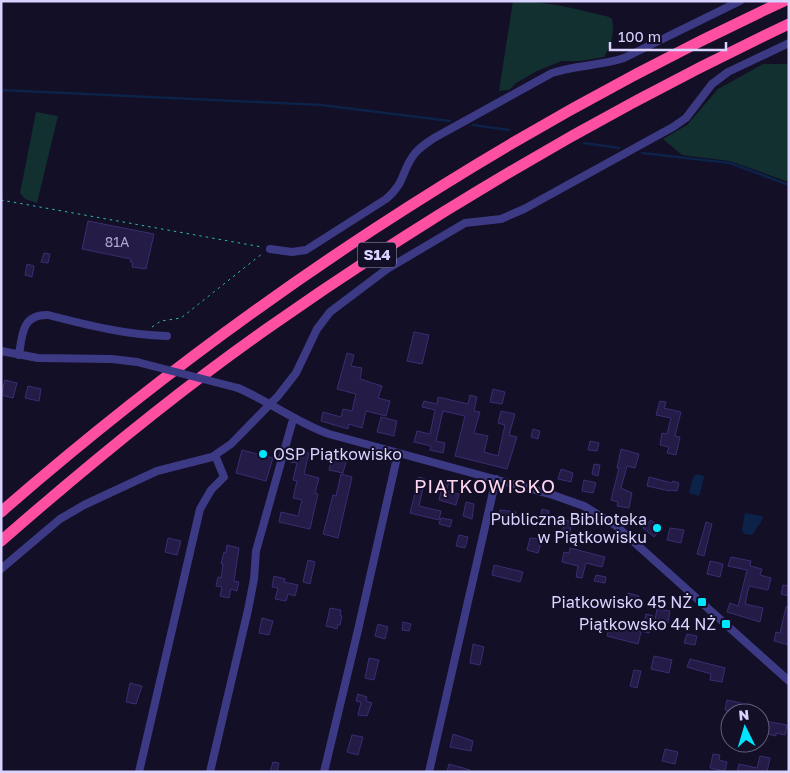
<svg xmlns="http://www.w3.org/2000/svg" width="790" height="773" font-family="'Golos Text',sans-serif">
<rect width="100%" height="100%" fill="#130f26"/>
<!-- green -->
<path fill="#12302f" d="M513,1C546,1 578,9 609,17L612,19C615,34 611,44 604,57L580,61H562L537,71L516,83L509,90L499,91Z
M763,64H789V182L730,161L682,155L663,139L687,125L718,89Z
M36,112L58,116L37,203L25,199L20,193Z"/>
<!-- water -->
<path fill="#0c2248" d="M697,474L704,476V478L699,496L689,493L693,477Z
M745,513L763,516L761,522L752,535L744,534L742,530Z"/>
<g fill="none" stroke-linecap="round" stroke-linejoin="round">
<!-- stream -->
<path stroke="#0c2248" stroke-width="2.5" d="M1,90L321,105L450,121
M473,125L509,130
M584,143L619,148
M642,153L730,163L789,185"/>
</g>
<!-- building -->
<path fill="#241b47" stroke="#3b2d73" d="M88,221L154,234L146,269L132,267L133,262H130L131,259L82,249Z
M44,253L50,254L48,263L41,262Z
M27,264L34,266L32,277L25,275Z
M414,332L429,335L422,364L407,361Z
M347,353L354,355L351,366L362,368L360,379L382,386L378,398L390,401L386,416L366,411L362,428L349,424L348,429L321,421L323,412L341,417L343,409L352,411L356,394L337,389Z
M5,380L17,383L13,398L1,395Z
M28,386L41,389L39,401L25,398Z
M493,389L505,392L502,404L490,402Z
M470,395L477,397L474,411L480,412L474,433L488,436L484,452L498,456L505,425L498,423L501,411L515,414L509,435L517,437L507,469L455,456L465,416L443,411L436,441L445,443L443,453L430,450L431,446L414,442L417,431L430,434L435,410L422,407L424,401L437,404L438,397L468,404Z
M660,401L666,402L664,408L681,412L675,436L680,437L676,455L667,453L669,447L660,445L662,433L667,434L671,418L656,415Z
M381,417L397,421L394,436L377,432Z
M533,429L540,431L538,439L531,437Z
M590,441L599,443L597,451L588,450Z
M621,449L639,454L635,468L627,466L621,488L632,493L629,508L617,506L618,502L611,500L619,468H617Z
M242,450L273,458L266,481L236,473Z
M293,450L309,453L304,474L319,478L315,493L318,494L310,529L279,522L281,512L298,516L302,500L293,498L297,481L293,480L297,463L290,462Z
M333,452L348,455L343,473L329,470Z
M594,464L600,465L598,476L592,474Z
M561,469L573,473L571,482L558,479Z
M341,474L352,477L338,538L323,534L333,495L336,496Z
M419,477L425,479L419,506L441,511L439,520L410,513Z
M649,477L672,483L673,481L679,483L677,491L671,490L670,491L647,486Z
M440,479L449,482L446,491L459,494L456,505L439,500L441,491L437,489Z
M584,480L596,483L593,493L582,491Z
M466,502L474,504L472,519L463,516Z
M542,509L549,511L546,525L539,523Z
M500,510L516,512L514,522L506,520L505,523L498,521Z
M441,518L452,520L450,527L439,524Z
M565,520L572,522L569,536L562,534Z
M651,520L661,529L654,537L643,528Z
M706,522L712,524L704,556L697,554Z
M670,528L684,530L681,543L667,540Z
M459,535L468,537L465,548L456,546Z
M168,538L181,541L177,555L165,552Z
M530,538L542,539L538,553L527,550Z
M227,545L239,548L234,581L239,582L237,591L231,589L229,598L220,596L222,587L216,586L218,577L221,578L223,564H221L224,552L226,553Z
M570,548L605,557L602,567L586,563L582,578L576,577L578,566L562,562L564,552L569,553Z
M731,557L751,561L750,566L762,569L760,575L771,578L768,590L749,586L745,604L763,608L760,622L727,612L730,603L738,606L747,570L728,566Z
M308,560L315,562L310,584L303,582Z
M710,561L723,564L720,577L707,574Z
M494,565L523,572L520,582L492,575Z
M596,575L606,577L605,583L594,581Z
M274,576L285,579L284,582L298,585L295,596L288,594L286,601L275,599L278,588L272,587Z
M783,585L789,586V596L781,594Z
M628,593L639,596L638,608L625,603Z
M786,607H789V645L774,641L776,632L780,633Z
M330,608L341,610L340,615L342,616L340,625L338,624L337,629L326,626Z
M657,609L670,611L668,623L655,620Z
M646,614L653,616L649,633L642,631Z
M262,618L273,621L269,635L259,633Z
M403,622L411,624L409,631L402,630Z
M378,624L388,627L385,639L375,636Z
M610,624L641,632L638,644L607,636Z
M687,634L697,636L695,645L684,643Z
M473,644L484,647L480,665L470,663Z
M654,656L672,660L669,673L651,669Z
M369,658L379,660L374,680L365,678Z
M690,659L725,668L722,682L710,680L711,674L687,667Z
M634,670L641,671L637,688L630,686Z
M130,683L142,686L136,704L126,702Z
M358,694L367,697L366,701L372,703L367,716L358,715L361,702L356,701Z
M727,700L741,703L739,713H731L725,710Z
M760,720L787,725L785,735L776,733V736L760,732Z
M453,734L473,741L471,751L450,747Z
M352,735L363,737L358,755L347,752Z
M665,749L678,752L675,764L662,761Z
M713,754L720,755L719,760L727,762L725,771L710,768Z
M760,756L770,758L767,772H737L739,764L757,768Z
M273,762L279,763L277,772H270Z
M449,764L470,770L469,772H447Z"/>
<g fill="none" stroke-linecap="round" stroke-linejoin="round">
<!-- path -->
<path stroke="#2fb8b0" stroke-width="1" stroke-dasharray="2.5 4" stroke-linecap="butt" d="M1,200L262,247
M152,327L161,321L181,318L263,253"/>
<!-- minor -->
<path stroke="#3d3a85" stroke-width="8" d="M270,249L292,252L306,250L386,199C405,183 401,173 413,156C418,148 427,143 434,138L552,73C576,65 600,66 624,58L740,1
M1,351L38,358L112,359L137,362
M19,355C22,335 22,314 48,315C87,325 126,335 167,336
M238,388C269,401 297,423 329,434L553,495L584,506L615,525L789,681
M1,569L60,519L84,505L157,471L212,457L231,444L278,396L296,373L317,329L330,312L387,269L465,223L501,219L524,209L673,127L686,118L712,84L728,72L789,43
M139,772L200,509L211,490L224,477L215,455
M210,772L248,610L254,579L256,551L292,423
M324,772L358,630L398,453
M429,772L496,479"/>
<!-- highway -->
<path stroke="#ff4fa3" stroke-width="11" d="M1,512C235,308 502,131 784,1
M1,541C87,466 175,393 268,328C433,212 607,110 789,24"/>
<!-- minor-bridge -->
<path stroke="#3d3a85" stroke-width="8" d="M137,362L238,388"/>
</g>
<!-- markers -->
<g fill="#00e5ff" stroke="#130f26" stroke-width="2">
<circle cx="263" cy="454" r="5"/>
<circle cx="657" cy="528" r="5"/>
<rect x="697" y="597" width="10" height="10" rx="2.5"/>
<rect x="721" y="619" width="10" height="10" rx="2.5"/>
</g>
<g text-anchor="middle" stroke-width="4" stroke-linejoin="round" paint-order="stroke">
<!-- number labels -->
<g font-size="14" fill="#aca6d1">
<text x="117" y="247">81A</text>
</g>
<!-- shield labels -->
<rect fill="#130f26" stroke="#9e99be" stroke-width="1" x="358" y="242.5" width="38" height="25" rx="4"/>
<g font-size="15" font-weight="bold" fill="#d9d4ff">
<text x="377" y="260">S14</text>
</g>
<!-- poi labels -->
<g font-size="16" fill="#d9d4ff" stroke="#130f26" text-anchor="end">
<text x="273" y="460" text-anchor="start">OSP Piątkowisko</text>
<text x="647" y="525">Publiczna Biblioteka<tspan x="647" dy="18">w Piątkowisku</tspan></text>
<text x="692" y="608">Piatkowisko 45 NŻ</text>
<text x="716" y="630">Piątkowsko 44 NŻ</text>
</g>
<!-- quarter labels -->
<g font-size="19" letter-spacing="1" fill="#ffd6f0" stroke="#130f26">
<text x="485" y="493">PIĄTKOWISKO</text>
</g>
</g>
<!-- border -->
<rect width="790" height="773" fill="none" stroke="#d9d4ff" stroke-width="5"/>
<!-- north arrow -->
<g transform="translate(745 728) rotate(355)"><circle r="24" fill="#130f26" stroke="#625e7d"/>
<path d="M0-4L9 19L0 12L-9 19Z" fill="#00e5ff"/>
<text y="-8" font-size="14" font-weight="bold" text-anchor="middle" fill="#d9d4ff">N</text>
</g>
<!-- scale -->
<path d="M610 42v8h116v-8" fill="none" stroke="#d9d4ff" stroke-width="2.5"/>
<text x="618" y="42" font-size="15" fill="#d9d4ff" stroke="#130f26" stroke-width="4" paint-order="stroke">100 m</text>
</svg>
